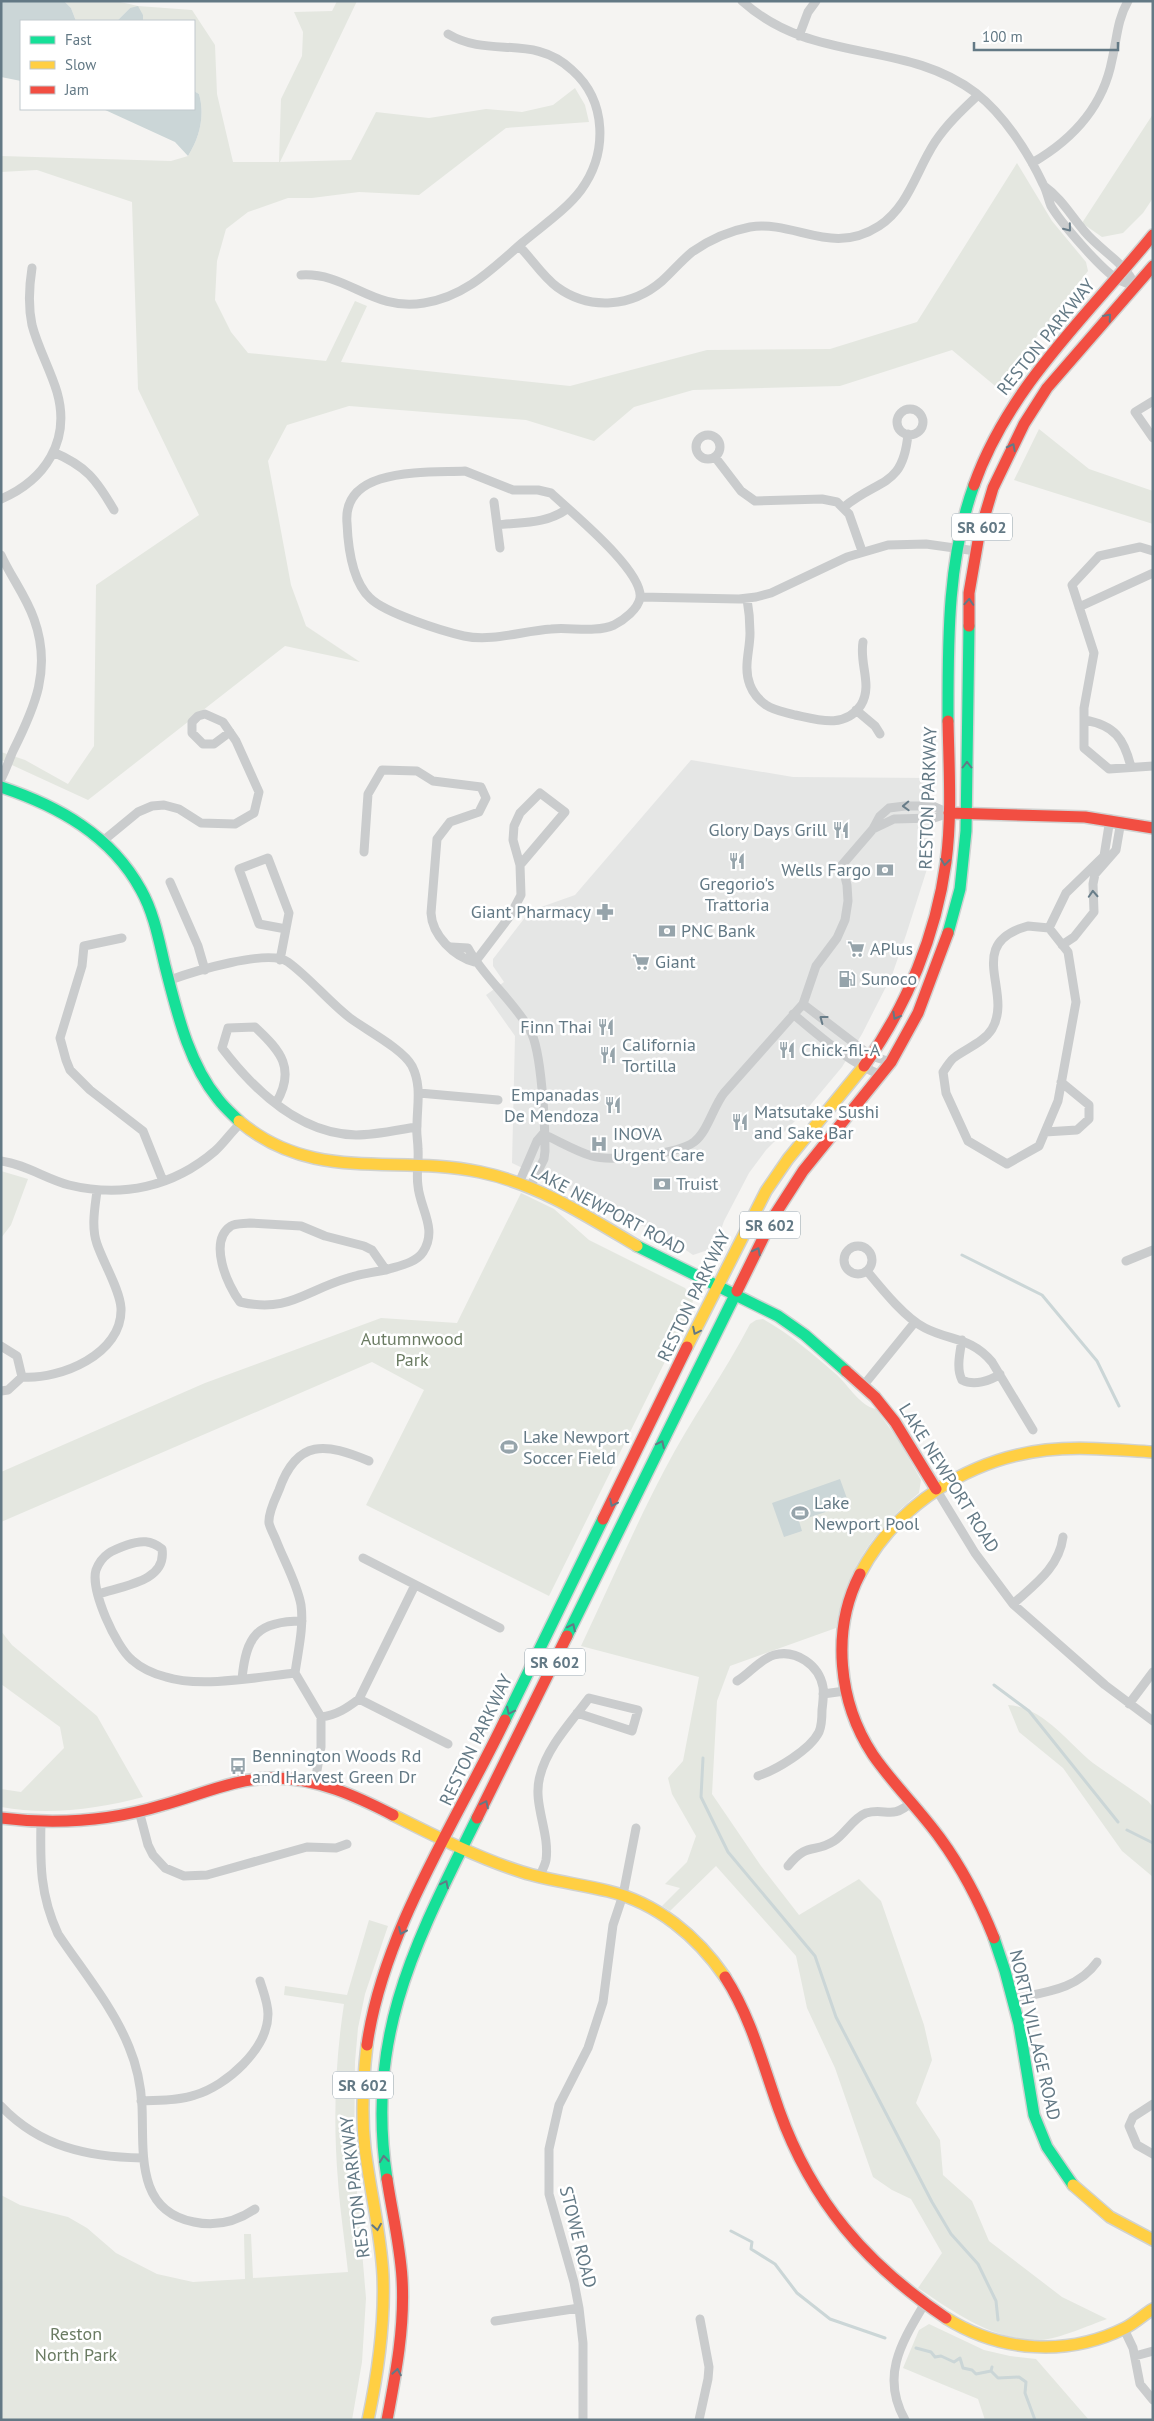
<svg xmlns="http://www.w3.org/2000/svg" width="1154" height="2421" font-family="'PT Sans',sans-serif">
<rect width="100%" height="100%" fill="#f5f4f2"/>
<!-- built -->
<path fill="#e5e6e5" d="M691,760L793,777L930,778L931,822L927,869L906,935L892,975L862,1034L842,1067L807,1109L766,1150L749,1173L724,1221L716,1244L711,1249L693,1255L670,1239L512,1163L515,1036L486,995L504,982L493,966V959L530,911L575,895Z"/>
<!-- green -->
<path fill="#e4e7e0" d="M64,1H116L138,6L192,10L215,45L217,94L233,162H279L281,99L302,56L303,32L294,12L332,11L337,1H357L280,162L351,160L376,112L429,118L486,109L522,112L553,105L575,88L585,105L589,122L506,128L419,195L359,192L312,198H288L248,212L226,229L217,261L215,300L231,332L248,353L326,361L355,301L367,306L341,362L570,386L707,350L830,349L917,322L1017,163L1052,221L1086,262L1088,271L1031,344L1000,390L952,350L840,386L693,390L634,407L594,441L526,420L349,406L287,425L268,461L291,585L306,626L360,662L285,646L88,800L1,760V752L25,760L68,784L94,746L96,585L199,515L138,389L132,202L37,170L1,172V156L171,161L188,156C200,137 205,115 199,94L194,91V21H143V15L130,8L117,21H76L71,8Z
M1153,114V198L1143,213L1123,233L1102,237L1082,223Z
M1039,429L1089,469L1153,491V524L1014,480Z
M1,1171L28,1179L11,1225L1,1238Z
M521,1193L554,1209L589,1240L685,1288L693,1300L691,1309L549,1596L366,1505L424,1390L372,1362L1,1522V1472L205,1383L381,1318L457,1323Z
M763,1319C790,1334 814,1355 837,1375C849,1386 860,1406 876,1409L899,1441L921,1480L919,1493C873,1531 847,1568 836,1628L730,1666L717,1701L712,1794L761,1866L799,1915L859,1879L881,1901L924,2025L932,2060L916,2103L940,2140L943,2175L972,2201L989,2241L1062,2297L1107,2319C1090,2325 1058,2339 1041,2340C995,2342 954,2312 918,2288L942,2253L911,2199L892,2190L873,2177L835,2068L807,2008L796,1956L716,1866L670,1911L662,1906L680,1888L665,1884L687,1862L696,1836L672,1794L668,1778L683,1761L699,1677L581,1646C609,1587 635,1526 665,1469C691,1419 724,1374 750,1324L756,1320Z
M1,1631L12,1645L97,1716L143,1797C98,1809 48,1816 1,1807V1789L21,1792L64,1748L60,1727L1,1684Z
M1008,1705C1043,1707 1067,1742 1093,1763C1111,1776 1130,1788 1148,1801L1153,1807V1877L1122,1851L1063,1768L1019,1732Z
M369,1920L388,1926L365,1994L358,2028L355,2062L354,2157L366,2298L362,2362L352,2420H1V2195L20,2205L68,2217L87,2228L116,2253L157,2274L193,2282L245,2279L244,2234H251L253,2278L348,2272C345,2242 340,2211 338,2181C333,2121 335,2063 344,2004L284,1995L285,1986L347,1995Z
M929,2324L984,2350L1010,2356L1036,2359L1089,2420H985L978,2399L903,2368L919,2330Z"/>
<!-- water -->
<path fill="#cbd6d7" d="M1,1H64L71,8L76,21H21V81L1,77Z
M138,6L143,15V21H117L130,8Z
M194,91L199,94C205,115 200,137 188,156L175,142L103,109H194Z
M840,1479L849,1504L799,1521L802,1531L784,1537L772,1503Z"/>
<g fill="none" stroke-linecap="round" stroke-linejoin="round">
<!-- stream -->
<path stroke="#cbd6d7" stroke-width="3" d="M962,1255L1042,1295L1097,1361L1119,1406
M994,1685L1029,1711L1118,1822
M703,1758L701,1797L728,1852L815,1956L836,2017L932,2202L951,2234L978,2264L996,2301L998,2320
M1127,1830L1153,1843
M731,2231L752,2242L751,2249L775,2264L797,2293L830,2319L885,2338
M916,2348L931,2352L935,2357L941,2356L954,2362L960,2358L963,2368L972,2370L976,2374L991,2371
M992,2367L991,2371L998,2378L1019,2377L1026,2382L1025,2393L1035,2420"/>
<!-- fast casing -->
<g stroke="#d0d2d1" stroke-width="14">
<path id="fast" d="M948,721C948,642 947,560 974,485
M1,787C58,806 111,835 141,890C154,913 159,941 165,966C177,1012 188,1062 218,1099C224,1107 232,1114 239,1121
M948,933L960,889L966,831L969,626
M637,1246L778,1316L805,1335L846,1371
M567,1636L737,1291
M505,1720L603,1519
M994,1938L1005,1971L1019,2024L1034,2115L1047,2147L1073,2185
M387,2179C365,2035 416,1942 477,1818"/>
</g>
<!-- slow casing -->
<g stroke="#d0d2d1" stroke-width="14">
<path id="slow" d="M239,1121C313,1184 395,1154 480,1172C538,1184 587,1216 637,1246
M687,1347L766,1191L788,1159L864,1066
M860,1574C896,1505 969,1459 1046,1450C1082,1446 1117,1450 1153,1452
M393,1815C435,1836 478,1858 522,1872C550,1881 580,1884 608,1891C657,1903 697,1936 725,1977
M367,2045C363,2079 361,2113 365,2148C370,2191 381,2233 383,2276C385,2325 378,2373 368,2420
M1073,2185L1110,2217L1153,2240
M946,2318C1000,2352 1067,2357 1125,2328C1135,2323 1143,2315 1153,2309"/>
</g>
<!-- jam casing -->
<g stroke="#d0d2d1" stroke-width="14">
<path id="jam" d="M974,485C1009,386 1088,315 1153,235
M969,626V593L979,535L993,488L1024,424L1047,388L1153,266
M949,813L1085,817L1153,828
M864,1066C907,1006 936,935 946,862C952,816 949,768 948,721
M737,1291L774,1216L803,1171L891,1062L918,1013L948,933
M846,1371L875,1397L895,1422L936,1489
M603,1519L687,1347
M860,1574C831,1630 838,1702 873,1755C893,1784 919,1809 940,1838C962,1868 980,1903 994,1938
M1,1818C56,1825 110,1821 163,1805C200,1795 235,1778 274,1778C317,1778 356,1796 393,1815
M477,1818L567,1636
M725,1977C751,2017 763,2065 779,2110C812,2202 866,2264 946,2318
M367,2045C383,1931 456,1822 505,1720
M387,2420C396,2373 405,2326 402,2278C400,2245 392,2212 387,2179"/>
</g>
<!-- street -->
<path stroke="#cacccd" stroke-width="9" d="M742,1C814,66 903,38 976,93C1004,115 1028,152 1043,184C1047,191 1048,199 1051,206C1061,223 1101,269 1117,279C1122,282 1129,284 1135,286
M799,36L808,12L816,1
M1032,163C1072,140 1103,107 1112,60C1117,39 1117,20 1128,1
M1044,186C1062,199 1071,216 1085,232C1101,251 1127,264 1135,286
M519,246C532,259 543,277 557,287C590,311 632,307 662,281C672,272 681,261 692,252C709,240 729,231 750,227C796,220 831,257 879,226C909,206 916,171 935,142C947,124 962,110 978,95
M301,275C348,272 372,312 424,303C465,297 492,269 522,243C542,226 566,210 581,190C608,153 607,101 572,70C533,33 490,59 448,34
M1153,401L1135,412L1153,438
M897 422a13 13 0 1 1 26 0a13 13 0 1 1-26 0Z
M696 447a12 12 0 1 1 24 0a12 12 0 1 1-24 0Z
M53,452C86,466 96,479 114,510
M715,457L741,491L755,501L822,499L837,502L849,514L862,551
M465,471L513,490H538L551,493C571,512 644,571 640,598C638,609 624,620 614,625C595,633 571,627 551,629C522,631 492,642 464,636C442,631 385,613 370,598C352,581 348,547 347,523C342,466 427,473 465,471Z
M1,499C45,480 71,441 57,392C50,369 38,348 32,325C28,306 29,287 32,268
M494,502L500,548
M844,507C879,478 903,488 908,434
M497,525C522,522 546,524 567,509
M1153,551L1140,547L1099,556L1072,585L1094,653L1084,708V748L1109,769L1153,766
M1,555C11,577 26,596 34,619C52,669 35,707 13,751C9,760 6,770 1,779
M640,597L739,599L756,597L771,593L847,557L888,545L926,544L976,551
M747,599C749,610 750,621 750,633C750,651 743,667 750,685C753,693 759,700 766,705C775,711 785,712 795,715C818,720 845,729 861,705C873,685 859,664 863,642
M1079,607L1153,573
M856,710L875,726L880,734
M1084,720C1115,725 1124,739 1131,767
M104,840L138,812L152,806L164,805L179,809L201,823L235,824L254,813L259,792L236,741L223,722L205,714L198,716L192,722V733L203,744H214L230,732
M364,852L368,794L382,770L417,771L433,781L481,787L486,798L479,812L450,822L437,839L431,913C432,935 454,957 475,962
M170,882L198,946L205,970
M1028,926L1049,928L1068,952L1076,1002L1058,1101L1039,1146L1007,1164L968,1141L946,1093L943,1072C947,1067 950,1060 955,1057C967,1048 984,1042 992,1029C1014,992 963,944 1028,926Z
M1049,928L1066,893L1104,856L1110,819
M122,938L84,946L82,966L60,1038L66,1060L70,1070L90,1090L143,1131L163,1181
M1062,945L1074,937L1094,912L1093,884L1095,874L1116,850L1121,821
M451,947L468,948C484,978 513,1000 530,1030C542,1051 545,1126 545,1151L544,1159L530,1187
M280,960L289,913L268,858L239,869L259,924L286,929
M475,962L510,916L521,895L520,865L513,840L514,826L520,813L540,793L565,812L520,865
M170,980C192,972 269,948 288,962C310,978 328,1001 350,1018C366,1030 403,1049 412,1066C422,1086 417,1105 417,1126C416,1133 418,1141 418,1149C419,1161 416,1174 418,1186C420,1209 438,1229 423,1252C416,1263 398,1266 386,1270
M803,1004L871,1056L891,1062
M793,1014C821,1037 848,1062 881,1075
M419,1093L498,1100
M276,1103C296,1069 281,1051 255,1027L228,1028L222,1048C254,1090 299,1134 356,1135C375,1135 397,1130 416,1127
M1045,1132L1077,1130L1089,1119V1105L1061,1082
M543,1134C559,1141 575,1151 592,1156C611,1162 678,1154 694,1142C708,1131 713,1107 724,1093L803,1004L816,966L837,938L845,920L848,901L847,885L842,865L873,829L880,816L889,808L905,806H933L949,813L934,818L894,819L873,829
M1,1161C25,1164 46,1179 69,1185C122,1198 173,1187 215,1151C224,1143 231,1132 241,1123
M519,1183L537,1141L543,1134
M250,1223L301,1226L325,1236L364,1246L372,1250L386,1270C374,1272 360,1274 348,1278C304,1291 289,1313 240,1302C227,1285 208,1241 231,1226C236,1223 244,1224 250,1223Z
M844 1260a14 14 0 1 1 28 0a14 14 0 1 1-28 0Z
M1126,1261L1153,1250
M867,1271C881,1288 905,1318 925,1328C950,1341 971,1337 992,1362L1033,1430
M962,1340C960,1352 956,1369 962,1380C974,1386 990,1381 1000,1374
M1,1346L17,1356L22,1377L8,1390L1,1391
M22,1377C60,1380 123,1354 121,1308C120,1290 103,1262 97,1244C91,1227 95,1207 97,1191
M863,1386L915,1322
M936,1489L975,1553L1013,1604L1105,1685L1153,1721
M363,1558L500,1628
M98,1594C122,1586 167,1582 162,1549C151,1540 141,1540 127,1545C113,1550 102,1554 96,1570C90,1590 116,1647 132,1660C141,1668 154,1674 166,1677C200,1688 259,1677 295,1673
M1013,1604C1034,1585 1059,1568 1063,1537
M295,1673C298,1651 304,1627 301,1605C297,1583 284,1561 276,1540C274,1535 270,1528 269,1523C268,1513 275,1499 279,1490C297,1438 326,1443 369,1461
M295,1673L321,1717V1747L315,1782
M242,1679C246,1636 257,1621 302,1621
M737,1681C749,1674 760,1659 774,1655C796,1649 819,1665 823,1687C824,1694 823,1702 822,1710C822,1717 822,1725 819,1732C810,1750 776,1770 758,1776
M823,1694L845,1691
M359,1699L448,1744
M1129,1704L1153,1672
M321,1717C337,1715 347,1708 359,1699L415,1585
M139,1811L148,1845L153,1855L165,1868L184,1876L207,1875L307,1847L336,1848L347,1844
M41,1821C40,1864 40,1895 58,1934C82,1970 113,2007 129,2047C137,2066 141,2086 142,2106C144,2151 135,2211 194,2222C217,2227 236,2222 255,2209
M788,1866C808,1841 814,1854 834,1841C845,1834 853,1818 866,1813C887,1807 890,1821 912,1802
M539,1878C541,1872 545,1866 546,1860C550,1832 532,1803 540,1776C547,1747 572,1721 589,1698L638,1710L632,1731L577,1713
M1013,1999C1044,1992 1077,1990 1097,1962
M141,2101C159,2100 178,2101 195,2095C226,2086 268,2049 268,2014C268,2003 263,1991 260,1981
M1153,2104L1133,2117L1129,2126L1137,2145L1153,2154
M1,2106C40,2147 88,2157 142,2158
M495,2321L579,2308
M1124,2329L1133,2348L1140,2384L1153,2400
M1135,2356L1153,2351
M583,2420V2343L579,2308L574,2282L549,2194V2149L559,2105L588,2048L603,2002L613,1925L623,1895L636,1828
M699,2420L708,2379L709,2367L700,2319
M905,2420C880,2375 902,2342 925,2303"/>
<!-- fast -->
<use href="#fast" stroke="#16e098" stroke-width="11"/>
<!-- slow -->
<use href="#slow" stroke="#ffcf43" stroke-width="11"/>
<!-- jam -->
<use href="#jam" stroke="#f24e42" stroke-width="11"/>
</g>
<!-- one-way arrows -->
<defs><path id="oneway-chevron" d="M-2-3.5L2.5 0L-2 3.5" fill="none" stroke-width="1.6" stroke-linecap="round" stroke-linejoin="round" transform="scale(1.25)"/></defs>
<g stroke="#687d89">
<use href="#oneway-chevron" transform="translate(1068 228) rotate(51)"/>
<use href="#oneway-chevron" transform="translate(906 806) rotate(178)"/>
<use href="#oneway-chevron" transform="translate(1093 894) rotate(-93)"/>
<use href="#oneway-chevron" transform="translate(823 1019) rotate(-143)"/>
</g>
<g stroke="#637985">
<use href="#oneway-chevron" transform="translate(1108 317) rotate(-49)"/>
<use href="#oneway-chevron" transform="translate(1012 447) rotate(-63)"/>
<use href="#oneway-chevron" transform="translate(969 602) rotate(-86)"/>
<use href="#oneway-chevron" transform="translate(967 765) rotate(-90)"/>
<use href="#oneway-chevron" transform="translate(945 862) rotate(97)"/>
<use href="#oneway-chevron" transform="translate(896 1016) rotate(119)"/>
<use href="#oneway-chevron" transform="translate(757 1251) rotate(-63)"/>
<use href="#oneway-chevron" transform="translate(696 1331) rotate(116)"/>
<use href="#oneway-chevron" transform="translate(661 1444) rotate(-64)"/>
<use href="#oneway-chevron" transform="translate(613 1503) rotate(116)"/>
<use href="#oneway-chevron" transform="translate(572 1627) rotate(-64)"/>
<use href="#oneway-chevron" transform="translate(510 1711) rotate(116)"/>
<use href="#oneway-chevron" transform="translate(485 1804) rotate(-64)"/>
<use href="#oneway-chevron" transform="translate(445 1884) rotate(-64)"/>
<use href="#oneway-chevron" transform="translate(402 1931) rotate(114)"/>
<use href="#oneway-chevron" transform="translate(384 2159) rotate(-96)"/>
<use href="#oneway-chevron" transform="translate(377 2227) rotate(81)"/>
<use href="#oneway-chevron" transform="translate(397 2372) rotate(-80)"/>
</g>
<!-- icons -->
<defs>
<g id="restaurant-bare" transform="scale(1.35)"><path d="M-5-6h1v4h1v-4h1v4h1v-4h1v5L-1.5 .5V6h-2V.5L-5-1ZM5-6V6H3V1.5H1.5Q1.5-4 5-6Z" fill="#96a4ab" stroke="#fff" stroke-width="2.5" paint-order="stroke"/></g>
<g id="bank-bare" transform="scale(1.35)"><path d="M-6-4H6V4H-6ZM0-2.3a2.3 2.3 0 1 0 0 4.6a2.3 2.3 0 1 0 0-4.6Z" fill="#96a4ab" stroke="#fff" stroke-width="2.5" paint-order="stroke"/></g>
<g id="pharmacy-bare" transform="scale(1.35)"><path d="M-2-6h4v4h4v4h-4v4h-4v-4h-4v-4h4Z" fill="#96a4ab" stroke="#fff" stroke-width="2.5" paint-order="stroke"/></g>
<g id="supermarket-bare" transform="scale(1.35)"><path d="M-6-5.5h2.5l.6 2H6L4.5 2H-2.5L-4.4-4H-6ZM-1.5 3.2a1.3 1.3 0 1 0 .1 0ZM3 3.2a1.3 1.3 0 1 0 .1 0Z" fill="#96a4ab" stroke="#fff" stroke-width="2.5" paint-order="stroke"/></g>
<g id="fuel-bare" transform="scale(1.35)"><path d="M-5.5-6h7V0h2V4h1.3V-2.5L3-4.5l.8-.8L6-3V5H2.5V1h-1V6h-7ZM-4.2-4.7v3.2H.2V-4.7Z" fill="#96a4ab" stroke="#fff" stroke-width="2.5" paint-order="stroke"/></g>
<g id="hospital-bare" transform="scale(1.35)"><path d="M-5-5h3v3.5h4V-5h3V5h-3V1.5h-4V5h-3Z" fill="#96a4ab" stroke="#fff" stroke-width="2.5" paint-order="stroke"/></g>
<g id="stadium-bare" transform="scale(1.35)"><path d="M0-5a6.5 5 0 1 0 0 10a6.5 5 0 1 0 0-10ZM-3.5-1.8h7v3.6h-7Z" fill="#96a4ab" stroke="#fff" stroke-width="2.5" paint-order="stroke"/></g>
<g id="bus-bare" transform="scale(1.35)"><path d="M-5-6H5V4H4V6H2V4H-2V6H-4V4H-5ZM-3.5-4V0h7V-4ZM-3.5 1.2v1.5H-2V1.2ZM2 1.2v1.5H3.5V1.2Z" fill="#96a4ab" stroke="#fff" stroke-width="2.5" paint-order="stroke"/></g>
</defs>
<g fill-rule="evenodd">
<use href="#restaurant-bare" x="841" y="830"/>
<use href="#restaurant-bare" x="737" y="861"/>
<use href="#bank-bare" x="885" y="870"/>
<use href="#pharmacy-bare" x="605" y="912"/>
<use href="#bank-bare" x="667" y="931"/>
<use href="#supermarket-bare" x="856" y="949"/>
<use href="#supermarket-bare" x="641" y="962"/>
<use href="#fuel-bare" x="847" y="979"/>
<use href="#restaurant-bare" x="606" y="1027"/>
<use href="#restaurant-bare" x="787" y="1050"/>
<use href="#restaurant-bare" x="608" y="1055"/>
<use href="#restaurant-bare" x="613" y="1105"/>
<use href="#restaurant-bare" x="740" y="1122"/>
<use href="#hospital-bare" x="599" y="1144"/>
<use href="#bank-bare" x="662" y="1184"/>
<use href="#stadium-bare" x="509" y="1447"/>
<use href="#stadium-bare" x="800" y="1513"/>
<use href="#bus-bare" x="238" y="1766"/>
</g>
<g text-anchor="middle" stroke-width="5" stroke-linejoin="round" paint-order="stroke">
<!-- shield labels -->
<g fill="#fff" stroke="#92a1aa" stroke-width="1">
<rect x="952" y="513.5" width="60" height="27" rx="4"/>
<rect x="740" y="1211.5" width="60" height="27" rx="4"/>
<rect x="525" y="1648.5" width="60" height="27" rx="4"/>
<rect x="333" y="2071.5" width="60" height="27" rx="4"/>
</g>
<g font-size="16" font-weight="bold" fill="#637985">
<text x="982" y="533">SR 602</text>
<text x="770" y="1231">SR 602</text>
<text x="555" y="1668">SR 602</text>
<text x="363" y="2091">SR 602</text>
</g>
<!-- street labels -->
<g font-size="18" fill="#637985" stroke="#fff">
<text transform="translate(1046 337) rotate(-51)" y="6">RESTON PARKWAY</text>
<text transform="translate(928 798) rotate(-88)" y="6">RESTON PARKWAY</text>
<text transform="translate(608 1210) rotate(28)" y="6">LAKE NEWPORT ROAD</text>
<text transform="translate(694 1296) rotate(-64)" y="6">RESTON PARKWAY</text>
<text transform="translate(949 1478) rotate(58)" y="6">LAKE NEWPORT ROAD</text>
<text transform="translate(476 1740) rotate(-64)" y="6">RESTON PARKWAY</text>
<text transform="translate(1035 2035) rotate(77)" y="6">NORTH VILLAGE ROAD</text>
<text transform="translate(355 2187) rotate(-97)" y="6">RESTON PARKWAY</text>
<text transform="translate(578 2237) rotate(76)" y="6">STOWE ROAD</text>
</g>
<!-- poi labels -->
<g font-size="18" fill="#637985" stroke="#fff" text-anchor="start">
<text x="827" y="836" text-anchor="end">Glory Days Grill</text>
<text x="871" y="876" text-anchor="end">Wells Fargo</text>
<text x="737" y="890" text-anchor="middle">Gregorio's<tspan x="737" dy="21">Trattoria</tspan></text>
<text x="591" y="918" text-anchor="end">Giant Pharmacy</text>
<text x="681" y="937">PNC Bank</text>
<text x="870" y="955">APlus</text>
<text x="655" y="968">Giant</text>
<text x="861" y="985">Sunoco</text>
<text x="592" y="1033" text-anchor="end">Finn Thai</text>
<text x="622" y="1051">California<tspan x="622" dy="21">Tortilla</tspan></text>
<text x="801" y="1056">Chick-fil-A</text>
<text x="599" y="1101" text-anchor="end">Empanadas<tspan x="599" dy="21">De Mendoza</tspan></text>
<text x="754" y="1118">Matsutake Sushi<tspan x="754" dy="21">and Sake Bar</tspan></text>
<text x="613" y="1140">INOVA<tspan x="613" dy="21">Urgent Care</tspan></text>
<text x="676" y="1190">Truist</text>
<text x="523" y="1443">Lake Newport<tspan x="523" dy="21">Soccer Field</tspan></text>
<text x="814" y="1509">Lake<tspan x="814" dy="21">Newport Pool</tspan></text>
<text x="252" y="1762">Bennington Woods Rd<tspan x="252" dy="21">and Harvest Green Dr</tspan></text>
</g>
<!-- park labels -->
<g font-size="18" fill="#6a7b62" stroke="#fff">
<text x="412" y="1345">Autumnwood<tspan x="412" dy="21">Park</tspan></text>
<text x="76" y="2340">Reston<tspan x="76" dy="21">North Park</tspan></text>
</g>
</g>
<!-- border -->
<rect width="1154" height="2421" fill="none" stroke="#637985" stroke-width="5"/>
<!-- legend -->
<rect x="20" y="20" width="175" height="90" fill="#ffffff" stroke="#c1c9ce"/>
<rect x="30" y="36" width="25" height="8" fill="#16e098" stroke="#c1c9ce"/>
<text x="65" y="45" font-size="15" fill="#637985">Fast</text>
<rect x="30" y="61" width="25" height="8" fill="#ffcf43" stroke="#c1c9ce"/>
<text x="65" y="70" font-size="15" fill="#637985">Slow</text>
<rect x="30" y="86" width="25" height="8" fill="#f24e42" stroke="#c1c9ce"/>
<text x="65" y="95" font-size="15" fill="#637985">Jam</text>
<!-- scale -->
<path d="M974 42v8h144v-8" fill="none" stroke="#637985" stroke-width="2.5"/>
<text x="982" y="42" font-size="15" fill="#637985" stroke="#ffffff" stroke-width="4" paint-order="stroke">100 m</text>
</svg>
